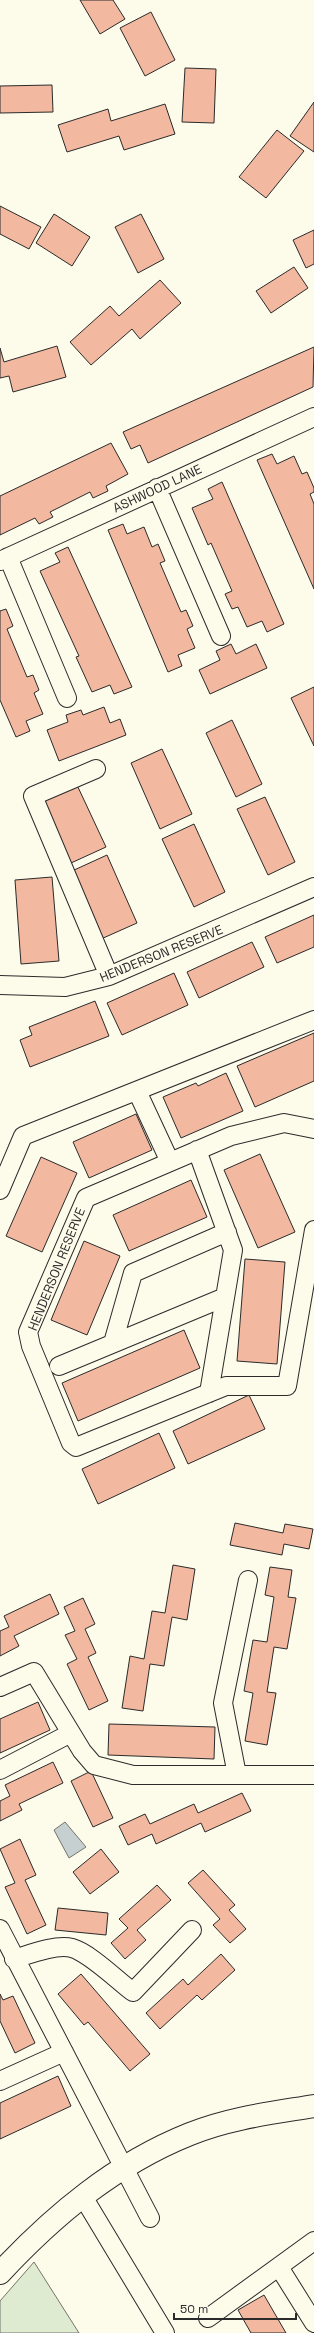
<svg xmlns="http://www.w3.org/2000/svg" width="314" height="2333" font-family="'Space Grotesk',sans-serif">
<rect width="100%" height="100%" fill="#fdfbea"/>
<!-- green -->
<path fill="#deebd1" stroke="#74746e" d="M34,2262L79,2333H0V2301Z"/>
<!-- water -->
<path fill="#c7d0d0" stroke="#74746e" d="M65,1822L86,1847L69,1858L54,1830Z"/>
<!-- building -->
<path fill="#f2b8a0" stroke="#2b2b2b" d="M80,0H113L125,19L100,34Z
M151,12L175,60L145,76L120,28Z
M185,68L216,69L214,123L182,122Z
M52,85L53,112L0,113V86Z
M314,102V152L290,136Z
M165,104L175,134L124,150L119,136L67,152L58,125L108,109L111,121Z
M277,130L304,151L266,198L239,177Z
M0,206L41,227L29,249L0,234Z
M54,214L90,237L72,266L36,243Z
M141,214L164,259L138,273L115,227Z
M314,230V264L306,268L293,240Z
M294,267L308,288L271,313L256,291Z
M160,280L181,303L140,339L132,329L91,365L70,342L110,306L119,316Z
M57,346L66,377L13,392L9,376L0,378V348L4,362Z
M314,347L313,387L148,463L140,445L131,449L123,432Z
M111,443L128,474L106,486L108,491L93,498L90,492L50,512L53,517L39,524L35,518L0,535V496Z
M272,454L277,464L294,456L302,474L307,472L314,488V492L310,494L314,504V589L257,460Z
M222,482L284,624L267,632L262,621L247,627L238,607L232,609L225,594L232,591L211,543L208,545L192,508L213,499L208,489Z
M123,524L127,534L144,527L152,547L158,544L165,561L160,563L181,612L186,610L193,626L187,629L195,648L178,655L182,666L168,672L108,530Z
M68,547L132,687L114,694L110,685L92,692L76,657L79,656L40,571L60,562L55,553Z
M6,609L13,626L7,629L27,677L33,675L39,690L34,693L43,714L26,721L30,731L16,737L0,700V611Z
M231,644L236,654L256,644L267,668L210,694L199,670L220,660L216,651Z
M314,687V746L291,698Z
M104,707L110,723L120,719L126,735L59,761L47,730L68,722L66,715L81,710L83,715Z
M232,720L262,784L236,797L206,733Z
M162,749L192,814L160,829L131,763Z
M77,785L106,847L71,863L42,801Z
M265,797L295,862L268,875L237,809Z
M194,824L225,892L194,907L162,839Z
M107,855L137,923L101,939L72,871Z
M52,877L59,961L21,964L15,880Z
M314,915V947L277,963L265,937Z
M252,942L264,967L199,998L187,972Z
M174,973L188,1005L122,1035L107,1003Z
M95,1001L109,1036L30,1067L20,1040L32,1035L29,1027Z
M314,1033V1081L255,1107L237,1066Z
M226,1073L243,1111L181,1138L163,1097L196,1083L198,1086Z
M136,1114L152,1150L89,1178L73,1142Z
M260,1154L295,1232L258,1248L224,1170Z
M41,1157L77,1173L42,1252L6,1236Z
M191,1180L207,1217L129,1251L113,1215Z
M84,1241L120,1256L87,1335L51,1320Z
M245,1259L285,1262L277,1364L237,1361Z
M184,1330L200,1368L78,1421L62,1383Z
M249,1395L265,1429L188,1464L173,1431Z
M159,1433L175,1468L98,1504L82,1469Z
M235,1523L283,1533L285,1524L313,1529L309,1549L284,1544L282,1555L230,1545Z
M173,1565L195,1569L187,1620L172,1617L164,1666L150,1664L143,1711L122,1708L130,1656L144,1659L152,1611L165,1613Z
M270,1567L292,1570L288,1597L296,1598L287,1649L274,1647L267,1692L276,1693L267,1745L245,1741L253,1693L244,1691L253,1640L267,1642L274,1597L265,1595Z
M50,1594L59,1614L14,1636L19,1646L0,1656V1631L9,1627L4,1616Z
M83,1598L95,1624L85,1629L96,1653L88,1657L108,1701L89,1710L67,1664L77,1659L65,1635L75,1631L64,1607Z
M38,1702L50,1730L0,1753V1719Z
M109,1724L215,1727L214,1759L108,1755Z
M53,1762L63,1783L19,1804L22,1810L0,1821V1801L10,1796L5,1785Z
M91,1771L113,1818L93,1827L71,1781Z
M242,1793L251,1811L205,1832L201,1823L156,1844L152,1834L128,1845L119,1826L145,1814L150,1824L194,1804L198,1813Z
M20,1839L36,1875L25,1880L46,1925L27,1934L5,1887L15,1883L0,1849Z
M101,1849L119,1872L90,1894L73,1872Z
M203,1870L235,1905L229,1910L246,1929L230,1943L213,1925L220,1919L188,1883Z
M157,1885L171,1900L137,1930L146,1940L125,1959L111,1943L128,1928L119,1919Z
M58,1908L108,1913L106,1935L55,1930Z
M221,1954L235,1970L202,2000L197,1995L160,2029L146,2013L183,1979L188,1985Z
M81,1974L150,2054L130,2071L88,2022L84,2025L58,1994Z
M0,1994L3,2000L13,1996L35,2043L15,2053L0,2021Z
M58,2076L71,2106L0,2139V2103Z
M264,2295L286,2333H251L238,2310Z"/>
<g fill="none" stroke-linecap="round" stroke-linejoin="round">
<!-- minor casing -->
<g stroke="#2b2b2b" stroke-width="20">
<path id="minor" d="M157,488L221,636
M8,557L67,698
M0,561L314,417
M96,769L33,796L109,976
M0,985L65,987L109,976L314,887
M137,1091L170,1162
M314,1129L284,1123L231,1136L86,1198L28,1332L31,1346L71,1443L76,1447L226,1386H287L314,1230
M197,1150L233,1250L209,1393
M0,1190L23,1136L314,1020
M113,1343L133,1273L227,1232
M59,1366L225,1297
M0,1687L34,1672L82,1751L94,1765L133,1775H314
M0,1770L71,1733
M237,1775L223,1703L248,1580
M0,1929L150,2218
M14,1959C30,1954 56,1944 72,1948C90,1953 118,1981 133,1992L192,1930
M0,2081L64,2052
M82,2195L165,2333
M279,2267L314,2323
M208,2318L314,2241"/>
</g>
<!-- major casing -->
<g stroke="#2b2b2b" stroke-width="24">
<path id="major" d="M0,2273C54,2215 115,2164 190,2134C229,2118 272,2113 314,2106"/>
</g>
<!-- minor -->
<use href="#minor" stroke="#fdfbea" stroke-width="18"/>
<!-- major -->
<use href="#major" stroke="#fdfbea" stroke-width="22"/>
</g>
<g text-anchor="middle" stroke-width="3" stroke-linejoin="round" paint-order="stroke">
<!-- street labels -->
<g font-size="13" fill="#2b2b2b" stroke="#fdfbea">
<text transform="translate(157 488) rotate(-25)" y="5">ASHWOOD LANE</text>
<text transform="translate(161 953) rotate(-22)" y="5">HENDERSON RESERVE</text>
<text transform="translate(56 1269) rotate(-68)" y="5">HENDERSON RESERVE</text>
</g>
</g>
<!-- scale -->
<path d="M174 2313v6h122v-6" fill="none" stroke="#2b2b2b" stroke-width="2"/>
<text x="180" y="2313" font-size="12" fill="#2b2b2b" stroke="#fdfbea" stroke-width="3" paint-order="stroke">50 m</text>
</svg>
